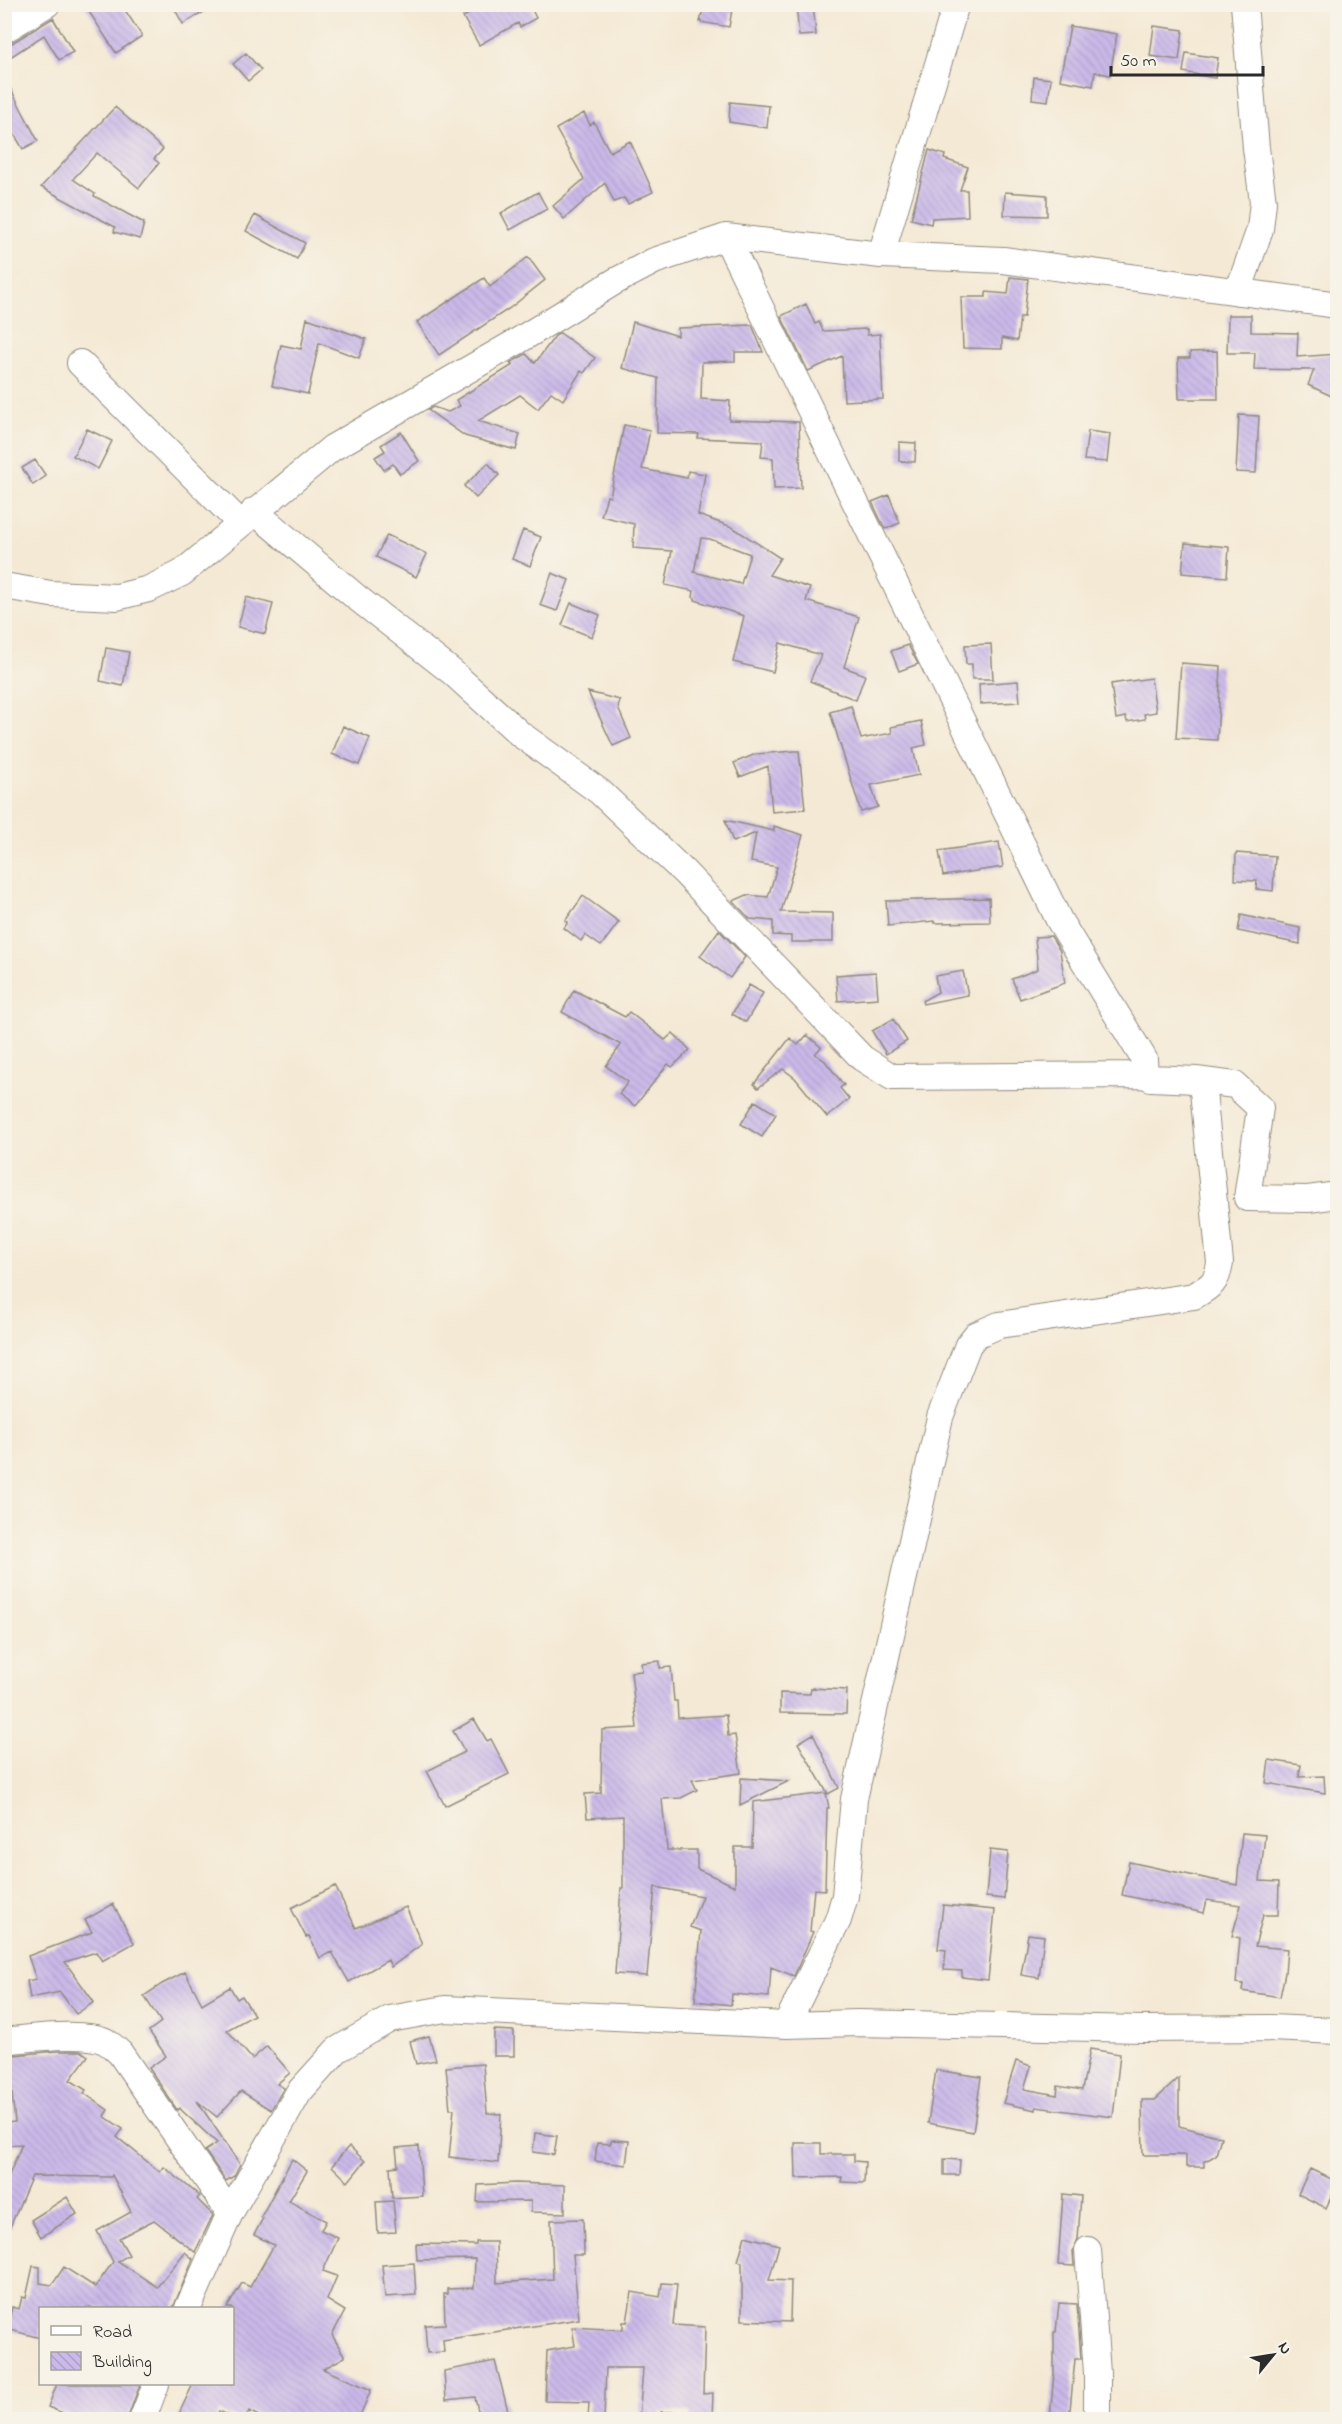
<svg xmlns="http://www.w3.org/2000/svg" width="1342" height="2424" font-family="'Indie Flower',sans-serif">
<defs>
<pattern id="building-back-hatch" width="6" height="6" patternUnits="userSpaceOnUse" patternTransform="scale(1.5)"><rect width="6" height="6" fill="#cbb9e9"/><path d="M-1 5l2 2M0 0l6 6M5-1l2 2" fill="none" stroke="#ae9fc8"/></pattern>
</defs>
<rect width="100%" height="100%" fill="#f7f3e8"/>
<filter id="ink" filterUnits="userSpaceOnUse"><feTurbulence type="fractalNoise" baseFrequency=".0167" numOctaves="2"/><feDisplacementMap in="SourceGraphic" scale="12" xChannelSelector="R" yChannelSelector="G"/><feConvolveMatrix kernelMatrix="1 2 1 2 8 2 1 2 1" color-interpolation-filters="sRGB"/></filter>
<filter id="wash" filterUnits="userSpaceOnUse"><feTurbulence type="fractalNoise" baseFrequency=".008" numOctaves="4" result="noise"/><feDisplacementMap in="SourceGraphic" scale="24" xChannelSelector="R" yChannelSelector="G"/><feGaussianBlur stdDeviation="1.35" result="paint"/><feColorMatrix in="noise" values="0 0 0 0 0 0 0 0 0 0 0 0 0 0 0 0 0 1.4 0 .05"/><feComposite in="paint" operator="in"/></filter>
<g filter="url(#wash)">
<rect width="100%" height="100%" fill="#f4e9d4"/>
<g id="blocks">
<!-- building -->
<path fill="url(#building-back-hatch)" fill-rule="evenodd" d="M84,4H121L142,36L116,53Z
M172,4H218L183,24Z
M486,4H529L536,18L520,27L518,23L479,45L463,17Z
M704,4H733L729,27L700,22Z
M796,4H813L816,35L799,36Z
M53,18L73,52L59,60L44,35L4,61V45L12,43Z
M1070,26L1117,34L1110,75L1095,72L1093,86L1060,80Z
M1154,26L1183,30L1179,60L1150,56Z
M246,53L261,70L248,81L233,64Z
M1186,53L1218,58L1215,78L1183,72Z
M4,76L38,141L23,149L4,117Z
M1034,77L1051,79L1048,101L1032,99Z
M730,102L769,106L767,128L729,122Z
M115,107L163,149L154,159L159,163L139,188L97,153L73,179L95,194L94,196L144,223L140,239L114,232L115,227L41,187Z
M584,113L590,125L594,122L610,152L630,141L653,192L628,204L624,198L614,202L605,183L564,219L553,206L584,179L556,129Z
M929,150L945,155L944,159L968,167L960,190H967L968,216L932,218L931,224L911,219Z
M538,192L547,209L510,230L501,213Z
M1005,192L1047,195V216L1004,215Z
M255,215L305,243L297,259L246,231Z
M528,257L545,280L510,308L439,355L417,322L484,278L490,287Z
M1010,277L1028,279L1024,317H1020L1017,341L1002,338V349L963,348L961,297H986V292L1008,294Z
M806,304L815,324L819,322L823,331L867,329V335L880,334L883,399L844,401L842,356L808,371L781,316Z
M1228,315H1251V332L1298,333L1297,357L1338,354V399L1308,385L1314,370L1254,369L1255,353H1227Z
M307,318L366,339L359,358L319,343L308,394L272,386L281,345L301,349Z
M633,322L678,336V328L752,325L763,352H735V361L702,362L701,399L730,401L729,420L799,422L801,488L774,489L773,458L761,457L763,441L698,438L699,434L657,433L658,378L622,368Z
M560,333L595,358L584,373L581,371L563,400L551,392L538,409L520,395L478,421L520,434L516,450L465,436L428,410L433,407L448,412L460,406L456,400L513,365L510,363L526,354L535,363L555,336Z
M1217,351L1218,399H1179L1178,358H1190V352Z
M1239,415L1259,416L1256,473L1236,472Z
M624,425L650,430L642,469L687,478L688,471L705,474L698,515L732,527L780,558L769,575L810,588L806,601L859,617L844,667L865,675L856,700L810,681L821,655L780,643L773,672L733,662L744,616L695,600V598L693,597L694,591L665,585L672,551L633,548L634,524L601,516L607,496L610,497ZM701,538L710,539L750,554L741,584L694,572Z
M87,429L112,441L98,469L73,456Z
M1088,431L1110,434L1107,462L1084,460Z
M401,432L419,461L400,474L393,464L384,470L375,457L385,451L381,445Z
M899,442L916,443L915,462L899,461Z
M35,460L46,476L33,485L22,468Z
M488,463L499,475L476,498L464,486Z
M889,495L900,523L885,529L872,502Z
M523,530L541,537L530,566L512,559Z
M387,535L427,554L416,577L376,557Z
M1185,543L1229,547L1227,577L1182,573Z
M552,573L569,580L557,611L540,605Z
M246,597L273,604L265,634L238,627Z
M571,603L600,615L592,637L562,625Z
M991,644L993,679H972V664H966L965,645Z
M908,645L918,664L899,671L891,651Z
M106,648L129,652L123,686L100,681Z
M1181,663L1221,666L1217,740L1176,738Z
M1151,678L1156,712L1144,714L1145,719L1127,722L1126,717L1116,719L1111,684Z
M1018,681L1020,702L980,704L979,684Z
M588,692L620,700L618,708L631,738L613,746Z
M851,706L861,739L892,733L891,727L921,721L926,745L913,748L919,775L871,785L878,807L861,812L830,712Z
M343,726L370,738L359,765L332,754Z
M795,751H799L805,809L772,812L768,766L740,777L734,763L756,754Z
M725,820L774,831V826L803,835L781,912L833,913V942H791V936L773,935V921L750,919L733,901L747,895L768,897L777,867L751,862L756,833L733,842Z
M999,842L1003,867L943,876L939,851Z
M1236,853L1275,856L1273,891L1256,889L1257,881L1235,880Z
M583,896L619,922L601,946L585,935L581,941L564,928L568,922L565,921Z
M989,898L990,922L934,923V921L888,926L886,901Z
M1241,915L1300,928V944L1238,931Z
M719,930L745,957L730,978L700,956Z
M1051,936L1060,951L1065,983L1020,999L1012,979L1038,969L1035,937Z
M963,971L968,995L923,1004L922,1001L938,992L935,976Z
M876,972L878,998L838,1001L836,975Z
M749,985L763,993L746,1022L732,1014Z
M574,990L625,1017L629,1012L665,1040L673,1033L690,1050L672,1067L668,1064L635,1106L619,1094L628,1082L606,1066L621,1045L562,1012Z
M893,1019L907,1041L886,1054L872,1031Z
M807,1035L821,1047L815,1054L825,1061L844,1085L840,1088L849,1099L827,1117L795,1078L783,1069L758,1088L754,1084L790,1038L798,1045Z
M755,1101L776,1114L762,1137L741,1124Z
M660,1661V1668L671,1667L674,1701H677L678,1718L726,1715L728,1736L735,1735L741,1773L692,1780L697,1790L681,1798L662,1799L667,1850H697V1869L735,1886V1847H752L753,1802L826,1793L829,1808H827L825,1890L814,1889L810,1931L813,1932L794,1976L771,1967L769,1997L732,1994L731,2005L695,2001L701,1931L690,1927L702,1896L655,1887L647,1976L615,1974L621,1888H623V1816L587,1818L585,1794L601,1793L602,1730L637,1728L631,1672L642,1671L641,1663Z
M811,1688L847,1690L846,1714L780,1713V1693L810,1694Z
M474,1719L487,1741L491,1739L509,1774L445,1806L427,1771L465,1752L453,1731Z
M813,1734L839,1788L828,1794L798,1743Z
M1269,1760L1301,1765L1299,1777L1324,1776L1325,1793L1266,1783Z
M741,1778L789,1781L740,1805Z
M1242,1833L1265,1835L1260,1881L1279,1882L1278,1915H1263L1255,1946L1287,1949L1285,1973L1280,1997L1242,1991L1243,1984L1236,1983L1240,1938L1232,1936L1241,1905L1207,1900L1204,1913L1122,1895L1129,1862L1237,1885Z
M990,1850L1008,1852L1004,1899L986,1897Z
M335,1886L356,1928L406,1907L422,1944L391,1967L388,1960L349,1982L332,1952L320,1958L309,1936L306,1937L291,1908Z
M113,1904L134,1943L102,1961L96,1952L65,1962L94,2002L76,2014L60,1992L30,1998L27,1981L36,1979L28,1956L92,1932L85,1920Z
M943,1905L995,1910L988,1980L962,1977V1971L944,1970L946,1950L938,1949Z
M1028,1934L1044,1936L1039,1978L1021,1975Z
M185,1972L202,2004L230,1987L237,1999L242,1996L254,2015L227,2030L252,2059L267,2046L290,2073L277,2084L284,2088L271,2110L241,2091L217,2117L197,2101L223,2139L222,2141L223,2140L240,2164L234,2176L226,2181L205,2151L217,2143L179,2108L177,2110L149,2068L166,2056L149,2031L161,2022L144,1996L162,1984Z
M494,2030L514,2031V2056H494Z
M429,2036L436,2060L416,2064L410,2041Z
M1090,2049L1120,2054L1113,2117L1036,2107V2110L1003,2103L1016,2061L1031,2066L1024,2089L1057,2095L1058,2086L1082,2090Z
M57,2051H81L88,2056L70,2080L86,2090L84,2093L108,2110L104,2116L123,2129L117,2137L160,2172L164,2167L200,2196L197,2199L213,2215L195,2252L154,2220L119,2238L129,2255L118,2261L157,2287L185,2252L193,2259L173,2308H40V2338L7,2329L12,2307L19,2309L22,2297L26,2298L33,2266L40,2267V2283L52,2285L64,2267L95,2287L113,2262L97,2231L131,2212L112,2175L111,2177L32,2176L4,2241V2187L22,2144L6,2145L4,2123L15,2122L10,2074L4,2075V2056Z
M483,2064L487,2113L501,2114L498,2163L449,2157L454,2109H450L446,2067Z
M936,2070L981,2077L973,2132L928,2123Z
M1179,2078V2126L1221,2137L1216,2155L1204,2162V2167H1186V2155H1143L1142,2100H1155Z
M535,2133L557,2136L554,2155L533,2152Z
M612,2140L629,2141L626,2165L595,2161L597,2143L610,2144Z
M795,2143H821V2154H854V2161L865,2162L864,2183L841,2182L842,2177L796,2178Z
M349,2146L365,2161L348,2182L332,2166Z
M419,2146L422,2196L392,2198L390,2167L398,2166L396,2148Z
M292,2159L307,2171L289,2201L326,2221L321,2230L338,2238L323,2271L337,2276L327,2300L345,2311L332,2335L345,2357L323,2369L371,2390L358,2420H266L249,2411L245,2420H239L219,2411L214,2420H176L193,2384H232V2308H227L242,2283L250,2287L274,2245L254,2235L263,2218L261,2217Z
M944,2159L960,2160L959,2175H944Z
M1310,2169L1338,2182L1326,2208L1298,2194Z
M516,2183L565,2185V2213L531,2212V2201L477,2202L478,2185Z
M1063,2194L1081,2196L1078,2239L1073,2251L1074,2266L1058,2265Z
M67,2197L77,2214L41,2237L31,2220Z
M393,2201L396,2232L378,2233L376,2202Z
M583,2219L584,2255H573L579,2319L443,2340L444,2352L427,2353L425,2325L445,2324L444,2294H447V2289L474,2288L475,2259L417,2260L416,2244L476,2245V2242H496L497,2283L553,2279L551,2220Z
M745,2236L779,2245L769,2280L791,2281L790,2322L742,2320V2262L738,2261Z
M414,2263L416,2295L385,2297L382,2265Z
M662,2283L677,2284L673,2325L705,2327L703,2394L713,2393L712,2420H690V2412H661L660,2420H639L643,2368H606L604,2420H588L589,2402L545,2401L547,2351L575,2346L572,2327L623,2330V2322H627L632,2292L660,2297Z
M1059,2303L1077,2304L1081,2359H1075L1069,2420H1050L1054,2372V2332H1056Z
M495,2361L509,2415L480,2420L475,2397L446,2400L444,2371Z
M57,2384H140L127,2420H80L48,2407Z"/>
</g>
</g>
<g filter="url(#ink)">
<use href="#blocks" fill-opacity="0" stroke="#908a80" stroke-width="1.5"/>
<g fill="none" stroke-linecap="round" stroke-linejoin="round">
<!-- minor casing -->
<g stroke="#908a80" stroke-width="28">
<path id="minor" d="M4,30L47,4
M726,237L1059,920L1144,1059L1145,1075L1151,1078L1196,1080L1203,1091L1220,1263C1217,1283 1211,1286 1194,1296L999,1325L976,1335L968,1345L940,1417L854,1799L845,1896L838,1920L786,2025
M881,255L956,4
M1238,292L1260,229L1263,202L1256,148L1244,4
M80,363L240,523
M254,511L356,597L452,672L520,734L600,792L684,872L862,1058L892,1077L1145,1075
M4,586L51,594L117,597L149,589L182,573L332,448L518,341L614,282L654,261L726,237L881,255L1003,260L1338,305
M1196,1080L1235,1085L1260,1108L1247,1198L1308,1199L1338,1195
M4,2041C29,2038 84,2031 105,2041C110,2044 116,2049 120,2053L230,2213
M1088,2250L1097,2373V2420
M188,2308L230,2213L299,2092L337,2050L390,2019L445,2009L786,2025L858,2023L1143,2029L1270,2028L1338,2031
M142,2420L156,2384"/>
</g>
<!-- minor -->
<use href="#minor" stroke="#fff" stroke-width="26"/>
</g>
</g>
<!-- margin -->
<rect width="1342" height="2424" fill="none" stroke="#f7f3e8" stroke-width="24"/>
<!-- legend -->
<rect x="39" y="2307" width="195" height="78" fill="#f7f3e8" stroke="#a5a39c" stroke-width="1.5"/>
<rect x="51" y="2326" width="30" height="9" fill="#ffffff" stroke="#a5a39c" stroke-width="1.5"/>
<text x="93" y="2337" font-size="18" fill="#2b2b2b">Road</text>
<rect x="51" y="2352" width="30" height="18" fill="url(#building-back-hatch)" stroke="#a5a39c" stroke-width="1.5"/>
<text x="93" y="2367" font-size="18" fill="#2b2b2b">Building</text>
<!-- north arrow -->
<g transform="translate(1273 2355) rotate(60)" stroke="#f7f3e8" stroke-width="4.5" paint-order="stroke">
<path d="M0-4.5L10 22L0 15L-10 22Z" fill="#2b2b2b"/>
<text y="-9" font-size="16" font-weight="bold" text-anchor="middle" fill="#2b2b2b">N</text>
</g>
<!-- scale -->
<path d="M1111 66v9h152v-9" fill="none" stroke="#2b2b2b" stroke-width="3"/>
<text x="1120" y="66" font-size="18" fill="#2b2b2b" stroke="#f7f3e8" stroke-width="4.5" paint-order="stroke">50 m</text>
</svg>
